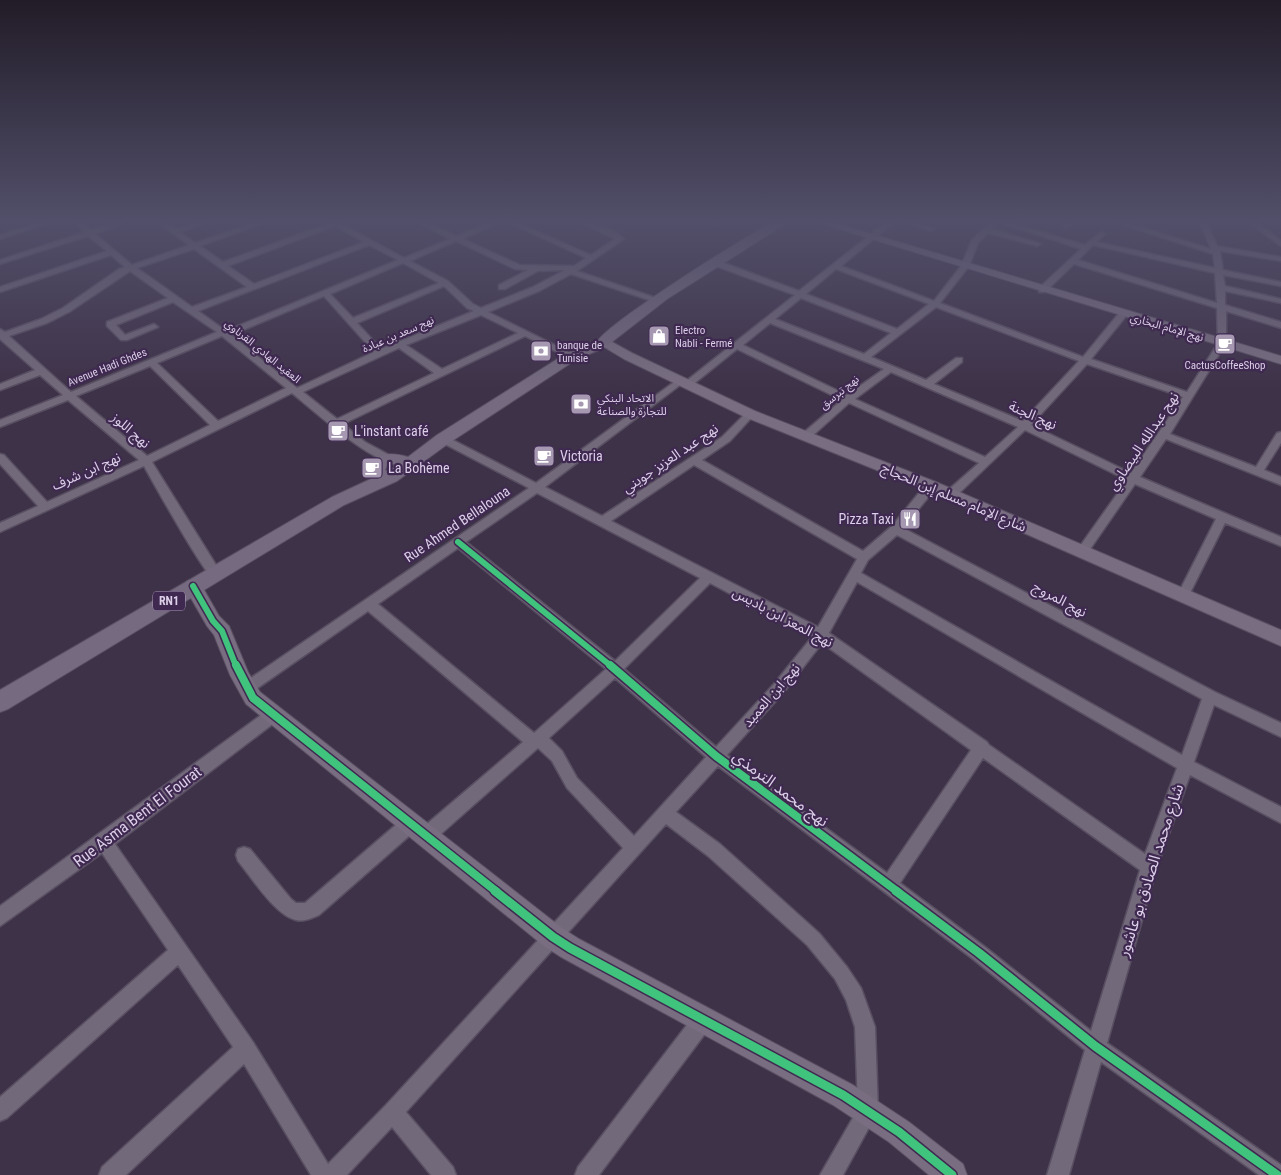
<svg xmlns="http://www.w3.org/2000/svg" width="1281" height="1175" font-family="'Roboto Condensed','Noto Sans Arabic',sans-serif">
<rect width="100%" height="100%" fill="#3e3248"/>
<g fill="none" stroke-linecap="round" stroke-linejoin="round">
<!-- street casing -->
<g stroke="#594f62" stroke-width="3">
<path id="street" d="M38,223H49L0,239V235Z
M75,223H83L91,230L112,223H123L95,234L132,265L189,245L159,223H167L176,229L195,223H206L180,232L195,243L253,223H264L200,246L223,262L330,223H340L404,258L450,239L419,223H428L457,236L488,223H498L463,239L520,265L574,266L586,258L509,223H518L591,255L615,239L581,223C595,223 614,229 624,239L577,271L662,300L655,302L571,274L539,291L488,312L577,356L575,358H569L525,336L343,424L365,442L393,457L394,459L393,461C375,466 308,406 292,393L152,462L221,573L219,576C216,577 215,578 212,577C203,572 153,482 144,466L0,532V523L38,506L0,464V454L4,455L47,502L139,460L68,400L0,427V420L63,395L40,375L0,390V384L35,370L0,339V329L5,332L41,319L63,308L119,269L125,267L111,255L0,292V287L107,251L88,236L0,264V260L85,232ZM335,226L364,242L254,284L228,266ZM456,241L515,269L528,270L499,285V289H505L538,271L565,270L533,287L481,308L473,304L448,281L410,261ZM369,245L398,260L226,331L198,311ZM194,249L247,287L192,307L137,268ZM403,263L439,283L353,318L330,294ZM130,271L168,298L107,322V326L121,340H127L158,327L154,324L125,335L116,325L173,302L217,332L71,392L9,336L47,323L69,312ZM444,286L467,308L474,311L381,349L357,323ZM324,296L374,352L297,388L231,335ZM481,315L518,333L442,369L406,345ZM222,336L286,388L218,421L157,363ZM399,348L434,373L337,419L303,392ZM150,366L210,425L147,456L76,396Z
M712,223H720L715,226Z
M885,223H893L841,266L934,301L961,266L972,240L990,223H997L992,229L1041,244L1037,246L988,233L978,243L969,266L940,303L1083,357L1120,312H1126V316L1091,359L1187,392L1218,343L1217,308L1074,264L1045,292H1039V288L1081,249L1001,223H1012L1085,245L1101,232L1105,234L1097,242L1215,268L1213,254L1117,223H1128L1211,249L1200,223H1207L1217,246L1281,257V261L1220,251L1223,270L1281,282V286L1223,275L1225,286L1281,299V303L1225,291V305L1281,322V328L1226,311V343L1170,434L1256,467L1277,433L1281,432V443L1264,470L1281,477V485L1166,439L1140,477L1281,537V546L1225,523L1187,599H1179L1177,596L1216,519L1135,484L1086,555H1078L1076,552L1078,549L1127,480L1025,430L954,498L950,499L944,495L946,492L979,463L849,403L810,438H802V434L842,400L737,349L691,386H685V382L795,295L713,265V261H719L799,291ZM1093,245L1215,273L1217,303L1078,260ZM836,269L929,304L897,329L806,294ZM801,298L891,333L864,354L775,319ZM936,307L1079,361L1023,421L934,384L962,362V358H956L926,380L871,357ZM770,323L884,369L847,395L743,345ZM1087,364L1183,397L1131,473L1031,425ZM891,372L1018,427L985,457L855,399Z
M908,223H919L935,229L931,231Z
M1066,223H1073L1067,228L1063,226Z
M1249,223H1257L1281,241V246Z
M681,377L686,380L684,382L545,487L602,516L722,437L747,412H753V416L730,441L702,460L863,551L892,526L927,483H935L936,486L935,489L903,528L1215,692L1281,723V737L1214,705L1194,762L1281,807V823L1190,775L1157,867L1107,1043L1281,1165V1175H1259L1101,1062L1069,1175H1047L1085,1050L973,959L718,766L676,812L720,844L819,933L847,967L861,988L875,1027L878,1111L843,1175H820L858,1109L855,1027L846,1000L835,979L807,945L708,856L666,824L406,1112L453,1167L456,1175H431L392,1127L347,1175H311L244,1064L126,1175H99L102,1167L233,1047L178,965L7,1118L0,1121V1097L168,950L102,853L0,926V906L268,710L273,709L278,710L280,715L278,720L115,844L253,1042L328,1164L386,1105L623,848L567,788L552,761L538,748L433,841L427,843L421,841L419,835L421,829L523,742L368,611L252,692L247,694L242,692L240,688L242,684L529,488L439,441L438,439L439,437H447L536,483ZM694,465L857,559L818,627L611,521ZM537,493L700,578L615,661L466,542ZM897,535L1202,699L1182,755L861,573L868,560ZM458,548L606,669L534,733L378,604ZM857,582L1177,768L1145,854L989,745L987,742L829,633ZM710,583L812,637L774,684L716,747L624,669ZM822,643L971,750L887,873L727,755L784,692ZM615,678L706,757L634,836L577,778L562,751L549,738ZM983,758L1140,870L1091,1031L985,947L900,883Z
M411,815L417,817L419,823L417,829L319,915C312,918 304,922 296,920C275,915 252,878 238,861L236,855L238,849L244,847L250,849L291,899L296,903H305L405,817Z
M703,1010L710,1013L713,1020L710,1027L599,1175H575L578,1167L696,1013Z"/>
</g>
<!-- secondary casing -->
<g stroke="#594f62" stroke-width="2">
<path id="secondary" d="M819,223H835L1281,356V364Z
M603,337L632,353L755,411L936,482L1281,630V646L926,490L745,417L624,359L599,344L597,341Z
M193,579L199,581L219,616L229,626L248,672L260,692L562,928L579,939L853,1085L909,1122L963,1164L967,1175H929L889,1142L833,1105L561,957L544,946L246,704L230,675L214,635L207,626L184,586L187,581Z"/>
</g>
<!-- primary casing -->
<g stroke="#594f62" stroke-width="2">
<path id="primary" d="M772,223H787L667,299L608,345H600L599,350L577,359L449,443L397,481L344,505L8,709L0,712V690L332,497L373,478L367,469C378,452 390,452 408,457L437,435L567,353L589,344L597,343C598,329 750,233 772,223ZM394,464V467L388,471L385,470L387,466Z"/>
</g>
<!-- street -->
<use href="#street" fill="#72697a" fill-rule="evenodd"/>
<!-- secondary -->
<use href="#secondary" fill="#796e81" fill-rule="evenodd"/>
<!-- primary -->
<use href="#primary" fill="#756a7f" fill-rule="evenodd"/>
<!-- cycleway-far2 casing -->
<g stroke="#3f2951" stroke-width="9">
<path id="cycleway-far2" d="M458,542L611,666
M193,586L213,621L222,631L236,666"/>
</g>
<!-- cycleway-far1 casing -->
<g stroke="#3f2951" stroke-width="11">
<path id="cycleway-far1" d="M236,665L253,698L497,892
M610,665L716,756L898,892"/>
</g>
<!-- cycleway casing -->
<g stroke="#3f2951" stroke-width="12">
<path id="cycleway" d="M495,891L553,937L570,948L843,1095L899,1132L952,1175
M896,891L979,953L1095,1046L1277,1175"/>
</g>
<!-- cycleway-far2 -->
<use href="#cycleway-far2" stroke="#40c37c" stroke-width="6"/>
<!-- cycleway-far1 -->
<use href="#cycleway-far1" stroke="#40c37c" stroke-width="8"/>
<!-- cycleway -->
<use href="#cycleway" stroke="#40c37c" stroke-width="9"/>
</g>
<!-- sky -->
<linearGradient id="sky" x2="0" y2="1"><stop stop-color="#221c28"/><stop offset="0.57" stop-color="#524f6a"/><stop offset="1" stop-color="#524f6a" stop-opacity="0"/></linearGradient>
<rect width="1281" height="388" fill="url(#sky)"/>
<!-- icons -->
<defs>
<g id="shop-square" transform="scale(1.125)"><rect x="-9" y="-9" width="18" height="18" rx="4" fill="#a598b0" stroke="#3f2951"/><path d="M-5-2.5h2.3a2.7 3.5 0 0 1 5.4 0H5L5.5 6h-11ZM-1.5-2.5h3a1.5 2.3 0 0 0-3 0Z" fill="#fff"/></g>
<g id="cafe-square" transform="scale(1.125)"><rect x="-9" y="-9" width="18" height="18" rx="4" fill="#a598b0" stroke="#3f2951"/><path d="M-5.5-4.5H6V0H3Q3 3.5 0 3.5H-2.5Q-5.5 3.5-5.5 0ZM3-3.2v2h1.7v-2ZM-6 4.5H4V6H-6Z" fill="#fff"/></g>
<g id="bank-square" transform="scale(1.125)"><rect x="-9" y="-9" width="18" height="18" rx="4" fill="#a598b0" stroke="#3f2951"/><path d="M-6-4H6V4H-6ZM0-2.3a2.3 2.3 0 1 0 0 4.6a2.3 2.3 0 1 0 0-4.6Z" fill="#fff"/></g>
<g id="restaurant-square" transform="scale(1.125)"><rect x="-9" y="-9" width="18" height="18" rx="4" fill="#a598b0" stroke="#3f2951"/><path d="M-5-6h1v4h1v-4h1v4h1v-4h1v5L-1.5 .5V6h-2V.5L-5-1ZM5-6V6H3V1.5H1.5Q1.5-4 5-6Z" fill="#fff"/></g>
</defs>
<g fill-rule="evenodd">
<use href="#shop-square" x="659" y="336"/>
<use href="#cafe-square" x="1225" y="344"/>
<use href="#bank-square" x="541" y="351"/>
<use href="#bank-square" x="581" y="404"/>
<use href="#cafe-square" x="338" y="431"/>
<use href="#cafe-square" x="544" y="456"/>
<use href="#cafe-square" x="372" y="468"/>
<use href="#restaurant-square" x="910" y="519"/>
</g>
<g text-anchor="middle" stroke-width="4.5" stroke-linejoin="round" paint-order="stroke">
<!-- far-street labels -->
<g font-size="11" fill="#dccfe8" stroke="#3f2951">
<text transform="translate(1167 327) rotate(16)" y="4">نهج الإمام البخاري</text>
<text transform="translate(398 334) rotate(-23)" y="4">نهج سعد بن عبادة</text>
<text transform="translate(263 351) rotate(39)" y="4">العقيد الهادي القرناوي</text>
<text transform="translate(107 367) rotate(-22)" y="4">Avenue Hadi Ghdes</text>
<text transform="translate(839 392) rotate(-39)" y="4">نهج تبرسق</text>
</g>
<!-- far-poi labels -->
<g font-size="11" fill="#dccfe8" stroke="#3f2951" text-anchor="start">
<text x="675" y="334">Electro<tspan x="675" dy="13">Nabli - Fermé</tspan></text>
<text x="557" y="349">banque de<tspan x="557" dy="13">Tunisie</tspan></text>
<text x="1225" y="369" text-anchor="middle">CactusCoffeeShop</text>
<text x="597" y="402">الاتحاد البنكي<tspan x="597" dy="13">للتجارة والصناعة</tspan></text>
</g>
<!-- shield labels -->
<rect fill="#3f2951" stroke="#ad9dbb" stroke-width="1" x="153" y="591.5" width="32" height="19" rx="4"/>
<g font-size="12" font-weight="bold" fill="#dccfe8">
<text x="169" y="605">RN1</text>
</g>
<!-- street labels -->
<g font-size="14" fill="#dccfe8" stroke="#3f2951">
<text transform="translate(1033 415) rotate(24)" y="5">نهج الجنة</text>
<text transform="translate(131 430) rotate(41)" y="5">نهج اللوز</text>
<text transform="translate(1143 441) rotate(-56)" y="5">نهج عبدالله البيضاوي</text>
<text transform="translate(670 458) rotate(-34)" y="5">نهج عبد العزيز جويني</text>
<text transform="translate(86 471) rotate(-24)" y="5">نهج ابن شرف</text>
<text transform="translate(954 497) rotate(23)" y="5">شارع اﻹمام مسلم إبن الحجاج</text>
<text transform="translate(457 524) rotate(-34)" y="5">Rue Ahmed Bellalouna</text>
<text transform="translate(1060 599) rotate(28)" y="5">نهج المروج</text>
<text transform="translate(783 617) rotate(28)" y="5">نهج المعز ابن باديس</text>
<text transform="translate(771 695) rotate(-49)" y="5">نهج ابن العميد</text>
</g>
<!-- poi labels -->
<g font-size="14" fill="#dccfe8" stroke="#3f2951" text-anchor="start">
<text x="354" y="436">L'instant café</text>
<text x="560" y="461">Victoria</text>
<text x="388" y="473">La Bohème</text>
<text x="894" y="524" text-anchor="end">Pizza Taxi</text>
</g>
<!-- near-street labels -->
<g font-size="16" fill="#dccfe8" stroke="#3f2951">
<text transform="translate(781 788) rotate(37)" y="6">نهج محمد الترمذي</text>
<text transform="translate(137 816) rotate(-37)" y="6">Rue Asma Bent El Fourat</text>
<text transform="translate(1150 870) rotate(-72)" y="6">شارع محمد الصادق بو عاشور</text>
</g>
</g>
</svg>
